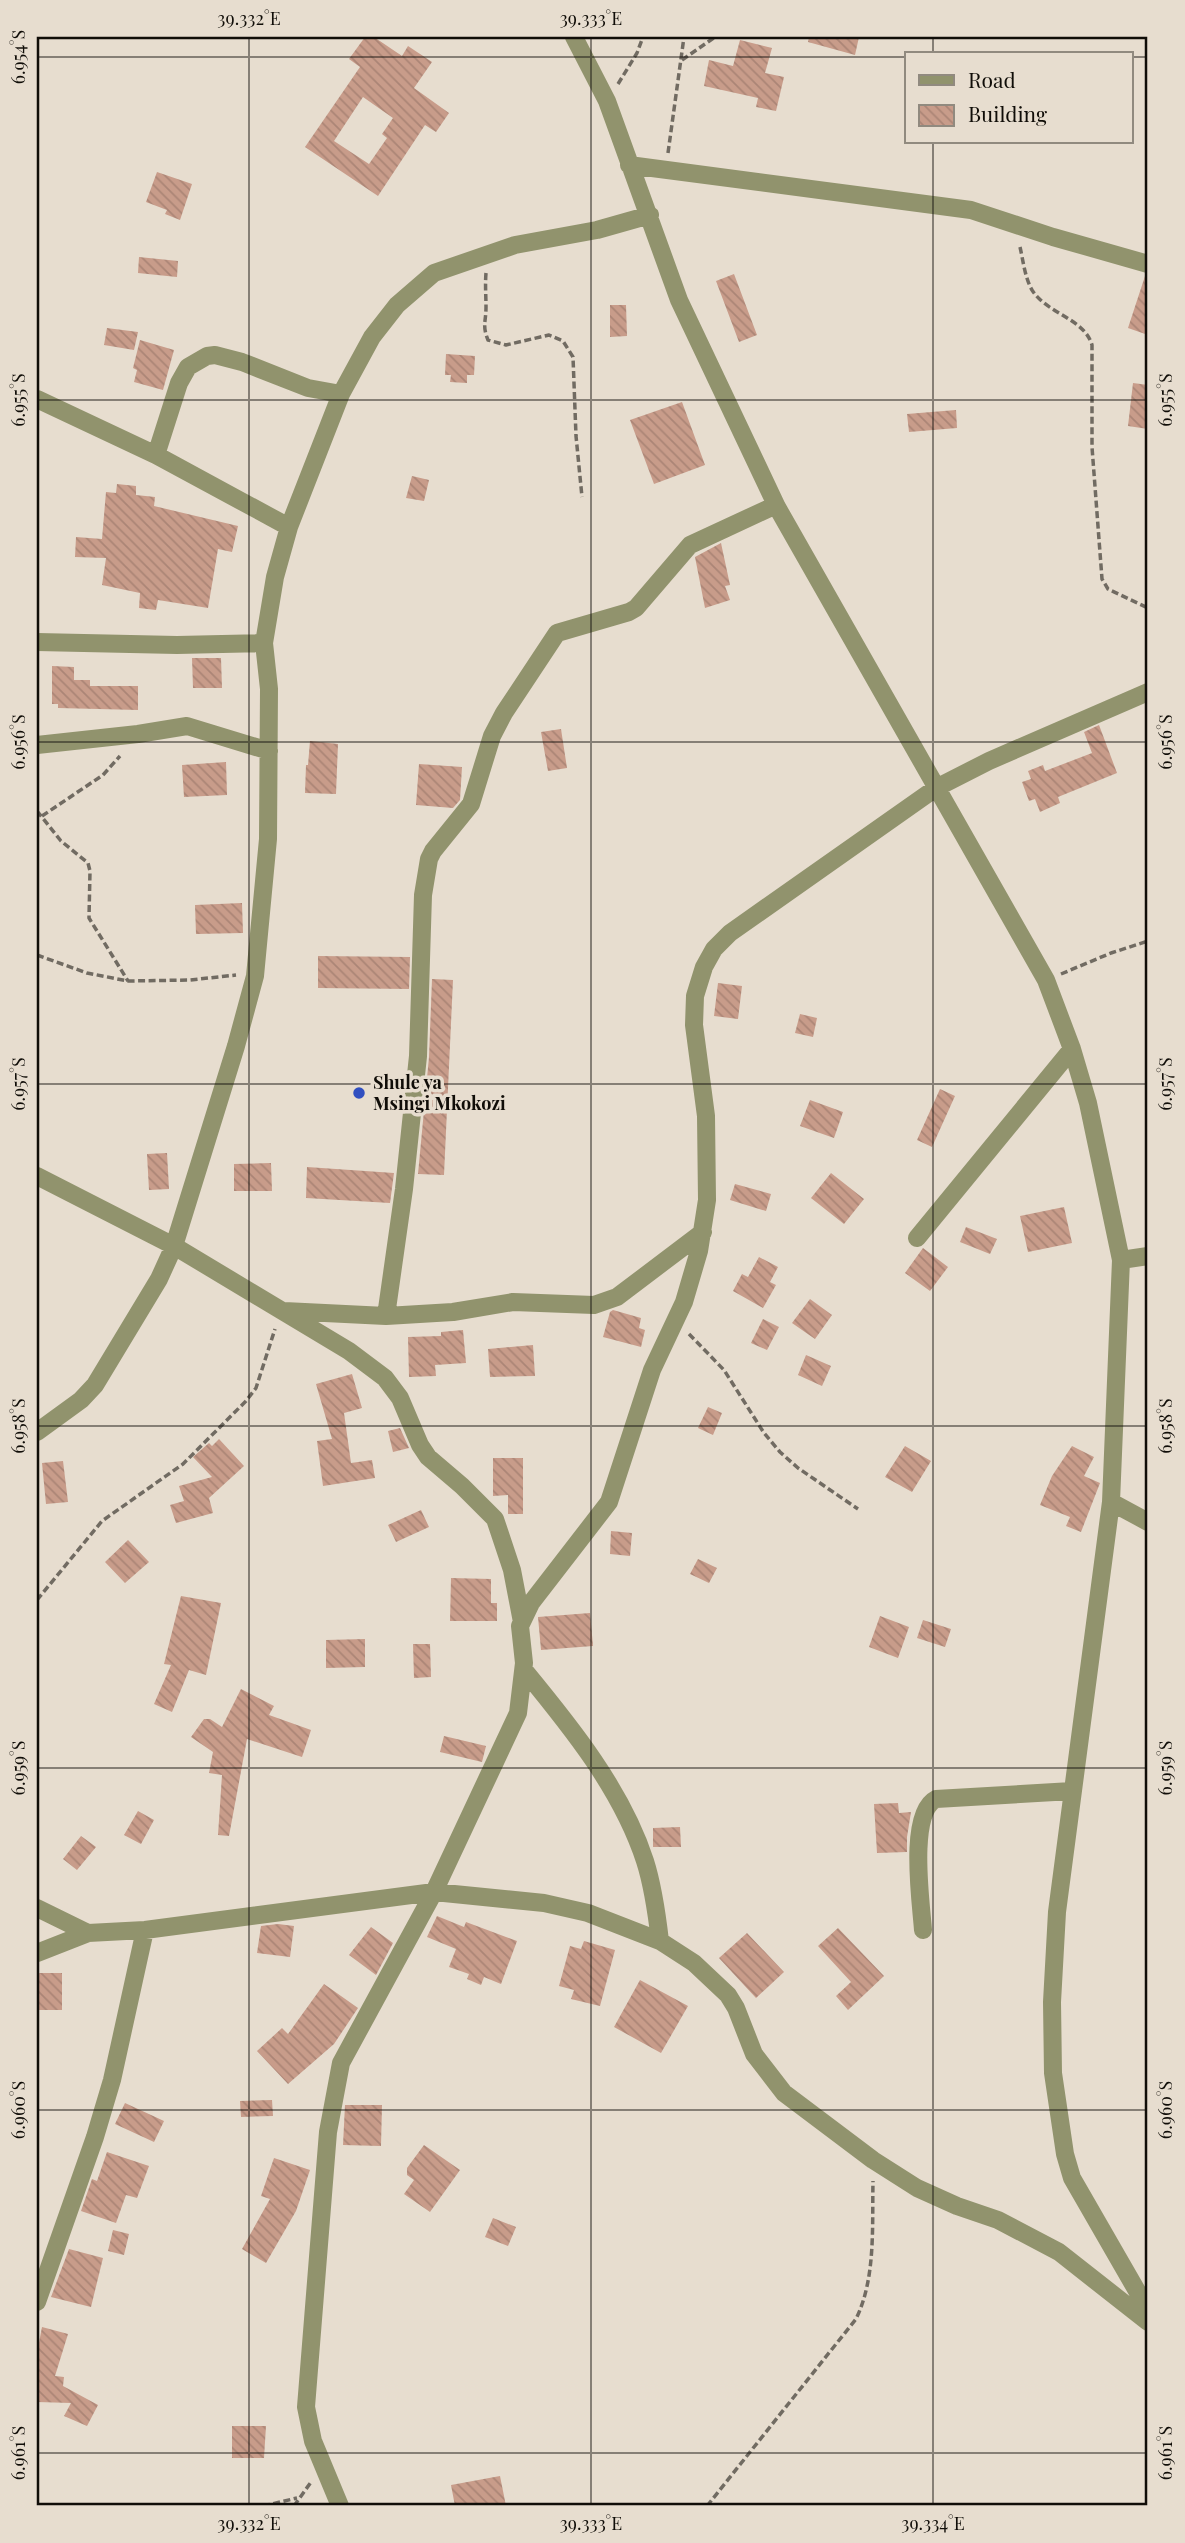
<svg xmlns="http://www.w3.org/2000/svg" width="1185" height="2543" font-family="'Playfair Display',serif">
<defs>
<pattern id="building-back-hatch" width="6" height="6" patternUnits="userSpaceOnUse" patternTransform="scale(1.75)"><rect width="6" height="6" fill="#c89c8a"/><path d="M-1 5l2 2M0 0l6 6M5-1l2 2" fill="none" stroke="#ab8576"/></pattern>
</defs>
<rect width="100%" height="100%" fill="#e7ddcf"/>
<!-- building -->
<path fill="url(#building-back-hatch)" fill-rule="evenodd" d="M365,37H374L402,56L408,46L432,62L414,88L449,113L436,132L425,125L378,196L305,147L360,67L349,59ZM363,97L393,118L382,134L387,138L369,164L334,141Z
M809,37H859L855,55L808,42Z
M740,40L772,48L765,73L784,77L776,111L756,107L758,98L704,86L709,60L733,66Z
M157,172L192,184L180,220L165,214L167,210L146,202Z
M139,257L178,261L177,277L138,273Z
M734,274L757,335L739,342L716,281Z
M1145,276H1148V335L1128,328Z
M610,305H626L627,336L610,337Z
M107,328L138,332L134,350L104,345Z
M140,340L174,350L163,390L134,382L137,370L133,368Z
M446,354L475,356L474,375H467V383L450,382L451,375H445Z
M1133,383L1148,385V429L1128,426Z
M682,402L705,465L654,484L630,420Z
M956,410L957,428L909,432L907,414Z
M412,476L429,480L424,501L406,498Z
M117,484L136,486V495L155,497L154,506L238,526L232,552L218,549L208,608L158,600L156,610L139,608L140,593L102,585L106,558L75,557L76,537L102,539L106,492L116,493Z
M721,543L730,585L725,586L730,600L705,608L695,557Z
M192,658H221L222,688H193Z
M52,666L74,667V680H90V686H138V710L58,708V704H52Z
M1099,725L1117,773L1058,797L1060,803L1040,812L1035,799L1029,801L1022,782L1031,779L1028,771L1043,765L1045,771L1092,753L1084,732Z
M561,729L567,768L548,771L541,732Z
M310,741L338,744L336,794L305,793L306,765H308Z
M226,762L227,795L184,797L182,765Z
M419,764L462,767L460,800L453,808L416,805Z
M242,903L243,933L196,934L195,905Z
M318,956L410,957L409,989L318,988Z
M432,979L453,980L444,1175L418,1174L429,1057Z
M718,983L742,986L738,1019L714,1016Z
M800,1014L817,1018L813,1037L795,1033Z
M940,1089L955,1096L932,1147L917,1140Z
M810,1100L843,1112L834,1138L800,1126Z
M167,1153L169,1189L149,1190L147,1154Z
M271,1163L272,1191H234V1164Z
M307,1167L394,1173L390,1203L306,1198Z
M831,1173L864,1199L844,1224L811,1198Z
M735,1184L771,1194L766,1211L730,1200Z
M1064,1207L1072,1243L1028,1252L1020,1216Z
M966,1227L997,1239L990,1254L960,1242Z
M923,1248L948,1267L930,1291L905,1273Z
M759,1257L778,1267L770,1282L776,1285L763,1308L733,1291L742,1274L748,1277Z
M810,1299L832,1315L815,1339L792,1323Z
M613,1310L641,1318L639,1328L645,1330L641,1347L603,1337L610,1312Z
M763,1319L779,1327L767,1350L751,1343Z
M463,1330L466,1363L435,1365L436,1376L409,1377L408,1337L441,1336V1332Z
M533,1345L535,1376L490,1377L488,1349Z
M806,1355L831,1366L822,1386L798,1375Z
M352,1374L362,1408L344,1413L351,1463L372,1460L375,1478L323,1486L317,1441L332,1439L316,1384Z
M708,1407L722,1413L713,1435L698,1428Z
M400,1428L409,1448L393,1452L388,1431Z
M219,1439L244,1466L209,1498L213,1513L176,1523L170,1505L184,1501L179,1486L212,1477L193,1457L209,1443L212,1446Z
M905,1446L931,1461L912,1492L885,1477Z
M1072,1446L1094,1457L1084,1476L1100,1483L1081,1532L1066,1526L1070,1517L1040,1505L1052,1476Z
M493,1458H523V1514H508V1495L493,1496Z
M63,1461L68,1502L46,1504L42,1463Z
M421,1510L429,1527L396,1542L388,1525Z
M611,1531L632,1533L630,1556L610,1554Z
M128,1540L149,1562L125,1583L105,1562Z
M698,1559L717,1568L709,1583L690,1574Z
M451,1578L491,1579V1603H497V1621H450Z
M181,1596L221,1603L206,1675L189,1670L172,1712L154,1704L171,1665L164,1664Z
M590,1613L593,1646L541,1650L538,1617Z
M880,1616L909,1627L898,1658L869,1647Z
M923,1620L951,1629L945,1647L917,1638Z
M365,1639V1667L326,1668V1640Z
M413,1644H430L431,1677L414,1678Z
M241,1689L274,1706L269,1715L311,1730L302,1757L247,1739L229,1836L218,1835L222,1775L209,1773L213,1752L191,1737L204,1719H210L222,1727Z
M444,1736L486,1746L482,1762L440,1752Z
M898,1803L899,1813L911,1812L907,1837V1852L877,1853L874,1804Z
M138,1811L154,1820L141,1844L124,1835Z
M680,1827L681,1847H653V1828Z
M81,1836L96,1847L77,1870L63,1859Z
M437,1916L464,1927L466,1922L517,1941L501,1984L484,1977L481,1985L467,1979L469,1974L449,1967L456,1949L427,1937Z
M278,1924L294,1926L290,1957L257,1953L261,1926Z
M371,1927L393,1943L376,1975L349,1955Z
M838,1928L884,1976L848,2010L836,1996L851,1982L818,1946Z
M747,1933L784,1972L756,1998L719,1958Z
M584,1941L615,1950L600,2006L571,1999L574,1990L559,1986L570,1946L581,1949Z
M38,1973H62V2010H38Z
M640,1980L688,2006L661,2053L614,2027Z
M324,1984L358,2008L334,2044L288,2084L257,2051L282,2028L288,2034Z
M272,2100L273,2116L241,2117L240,2101Z
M125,2103L164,2121L154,2142L115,2124Z
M345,2105H382L381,2146L343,2145Z
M424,2145L460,2170L430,2212L404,2194L414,2180L407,2175V2168Z
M107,2152L149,2166L137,2198L126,2195L116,2223L81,2211L92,2179L97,2181Z
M274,2158L310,2170L296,2211L266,2263L242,2249L270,2199L261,2196Z
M493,2218L516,2227L508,2246L485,2237Z
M113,2230L129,2234L124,2255L108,2251Z
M69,2249L103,2258L91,2307L51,2297Z
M42,2327L68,2334L55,2376L64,2377L63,2386L98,2405L87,2426L64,2416L71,2403L37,2402V2353Z
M232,2426H266L264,2458H232Z
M500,2476L506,2506H455L451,2485Z"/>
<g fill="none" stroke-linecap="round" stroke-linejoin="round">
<!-- path -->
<path stroke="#716b62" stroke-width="3.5" stroke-dasharray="7 3.5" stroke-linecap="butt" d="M682,60L715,37
M618,84L637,53L643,37
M668,153L684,37
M1020,247C1023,260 1025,278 1032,290C1047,314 1084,318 1092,345V447L1102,579L1108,589L1148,608
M486,273C485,285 486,296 486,307C486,322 482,325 488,340L506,345L549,335L563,341L573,357L576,436L582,497
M37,811L61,841L88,863L90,871L89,918L128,981
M42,816L103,775L120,756
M37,955L87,973L128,981L190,980L236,975
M1061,974L1111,953L1148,941
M689,1334L724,1370L764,1433L780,1452L798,1468L858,1509
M37,1600L102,1521L183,1464L246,1401L256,1388L275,1329
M263,2506L297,2498
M294,2506L311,2482
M707,2506L856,2319C876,2278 872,2226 873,2181"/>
<!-- minor -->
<path stroke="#91936d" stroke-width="18" d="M574,37L607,101L679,300L777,507L1046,980L1072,1049L1088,1103L1121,1260L1111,1502L1057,1912L1052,2002L1053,2073L1065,2154L1072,2178L1148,2310
M629,165L971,210L1053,237L1148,264
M37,399L156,455L289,527
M156,455L179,383L188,367L207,356L215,355L242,362L308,388L341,394
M37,642L177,645L264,643
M37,745L138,734L187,726L269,751
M37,1176L174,1246L349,1351L385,1378L400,1398L420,1445L428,1457L462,1486L495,1519L512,1570L522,1622
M917,1238L1072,1049
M1121,1260L1148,1256
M284,1311L386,1316L453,1312L513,1302L594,1305L617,1297L703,1232
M386,1316L404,1189L418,1056L423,895L429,859L433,851L471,804L492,736L504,713L557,633L629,612L636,608L690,545L776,505
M37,1432L81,1400L95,1385L159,1279L174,1246L236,1046L255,976L268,839L269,689L264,643L275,577L289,527L341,394L372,337L397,305L434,273L515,245L597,230L650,215
M1111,1502L1148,1522
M524,1670C571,1727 622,1790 645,1861C653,1886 657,1915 660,1941
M37,1908L88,1933
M923,1930C921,1902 908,1813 936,1799L1072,1791
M37,1953L88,1933L145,1930L434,1892L544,1903L588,1913L660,1941L694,1963L728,1995L736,2008L754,2054L784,2093L873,2160L917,2188L957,2206L998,2220L1059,2252L1148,2322
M37,2302L95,2137L112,2080L145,1930
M340,2506L313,2441L306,2407L328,2132L341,2063L434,1892L518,1713L524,1663L520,1626L531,1603L609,1502L652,1370L684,1302L699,1251L707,1200L706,1116L694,1025L695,996L704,967L714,949L730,933L936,788L989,761L1148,692"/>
</g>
<!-- ticks -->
<path fill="none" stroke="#100d08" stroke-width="2" stroke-opacity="0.45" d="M249,37V2506M591,37V2506M933,37V54M37,57H907M1131,57H1148M933,142V2506M37,400H1148M37,742H1148M37,1084H1148M37,1426H1148M37,1768H1148M37,2110H1148M37,2453H1148"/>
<!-- markers -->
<circle fill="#314fc0" stroke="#e7ddcf" stroke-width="2.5" cx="359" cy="1093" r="7"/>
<g text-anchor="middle" stroke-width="7" stroke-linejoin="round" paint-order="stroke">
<!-- poi labels -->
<g font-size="18" font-weight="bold" fill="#100d08" stroke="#e7ddcf" text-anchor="start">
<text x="373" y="1089">Shule ya<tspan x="373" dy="21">Msingi Mkokozi</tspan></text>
</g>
</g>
<!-- border -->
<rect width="1185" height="2543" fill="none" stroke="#e7ddcf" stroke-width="77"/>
<!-- legend -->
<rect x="905" y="52" width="228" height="91" fill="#e7ddcf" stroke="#918a7f" stroke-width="2"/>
<rect x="919" y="75" width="35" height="10" fill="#91936d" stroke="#918a7f" stroke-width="2"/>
<text x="968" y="88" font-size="21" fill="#100d08">Road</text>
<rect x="919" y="105" width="35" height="21" fill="url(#building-back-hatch)" stroke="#918a7f" stroke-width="2"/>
<text x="968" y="122" font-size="21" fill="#100d08">Building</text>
<rect x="38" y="38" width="1108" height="2466" fill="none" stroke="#100d08" stroke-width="2.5"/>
<g font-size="18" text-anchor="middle" fill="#100d08">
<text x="249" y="25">39.332°E</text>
<text x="591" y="25">39.333°E</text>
<text transform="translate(19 57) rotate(-90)" y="6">6.954°S</text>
<text transform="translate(19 400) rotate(-90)" y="6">6.955°S</text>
<text transform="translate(1166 400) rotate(-90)" y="6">6.955°S</text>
<text transform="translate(19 742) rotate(-90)" y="6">6.956°S</text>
<text transform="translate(1166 742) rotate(-90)" y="6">6.956°S</text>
<text transform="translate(19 1084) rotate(-90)" y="6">6.957°S</text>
<text transform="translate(1166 1084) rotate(-90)" y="6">6.957°S</text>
<text transform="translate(19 1426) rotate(-90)" y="6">6.958°S</text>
<text transform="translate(1166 1426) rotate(-90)" y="6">6.958°S</text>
<text transform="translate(19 1768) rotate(-90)" y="6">6.959°S</text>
<text transform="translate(1166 1768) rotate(-90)" y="6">6.959°S</text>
<text transform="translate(19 2110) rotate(-90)" y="6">6.960°S</text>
<text transform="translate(1166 2110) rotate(-90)" y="6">6.960°S</text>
<text transform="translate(19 2453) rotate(-90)" y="6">6.961°S</text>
<text transform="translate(1166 2453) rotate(-90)" y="6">6.961°S</text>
<text x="249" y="2530">39.332°E</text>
<text x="591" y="2530">39.333°E</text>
<text x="933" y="2530">39.334°E</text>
</g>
</svg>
